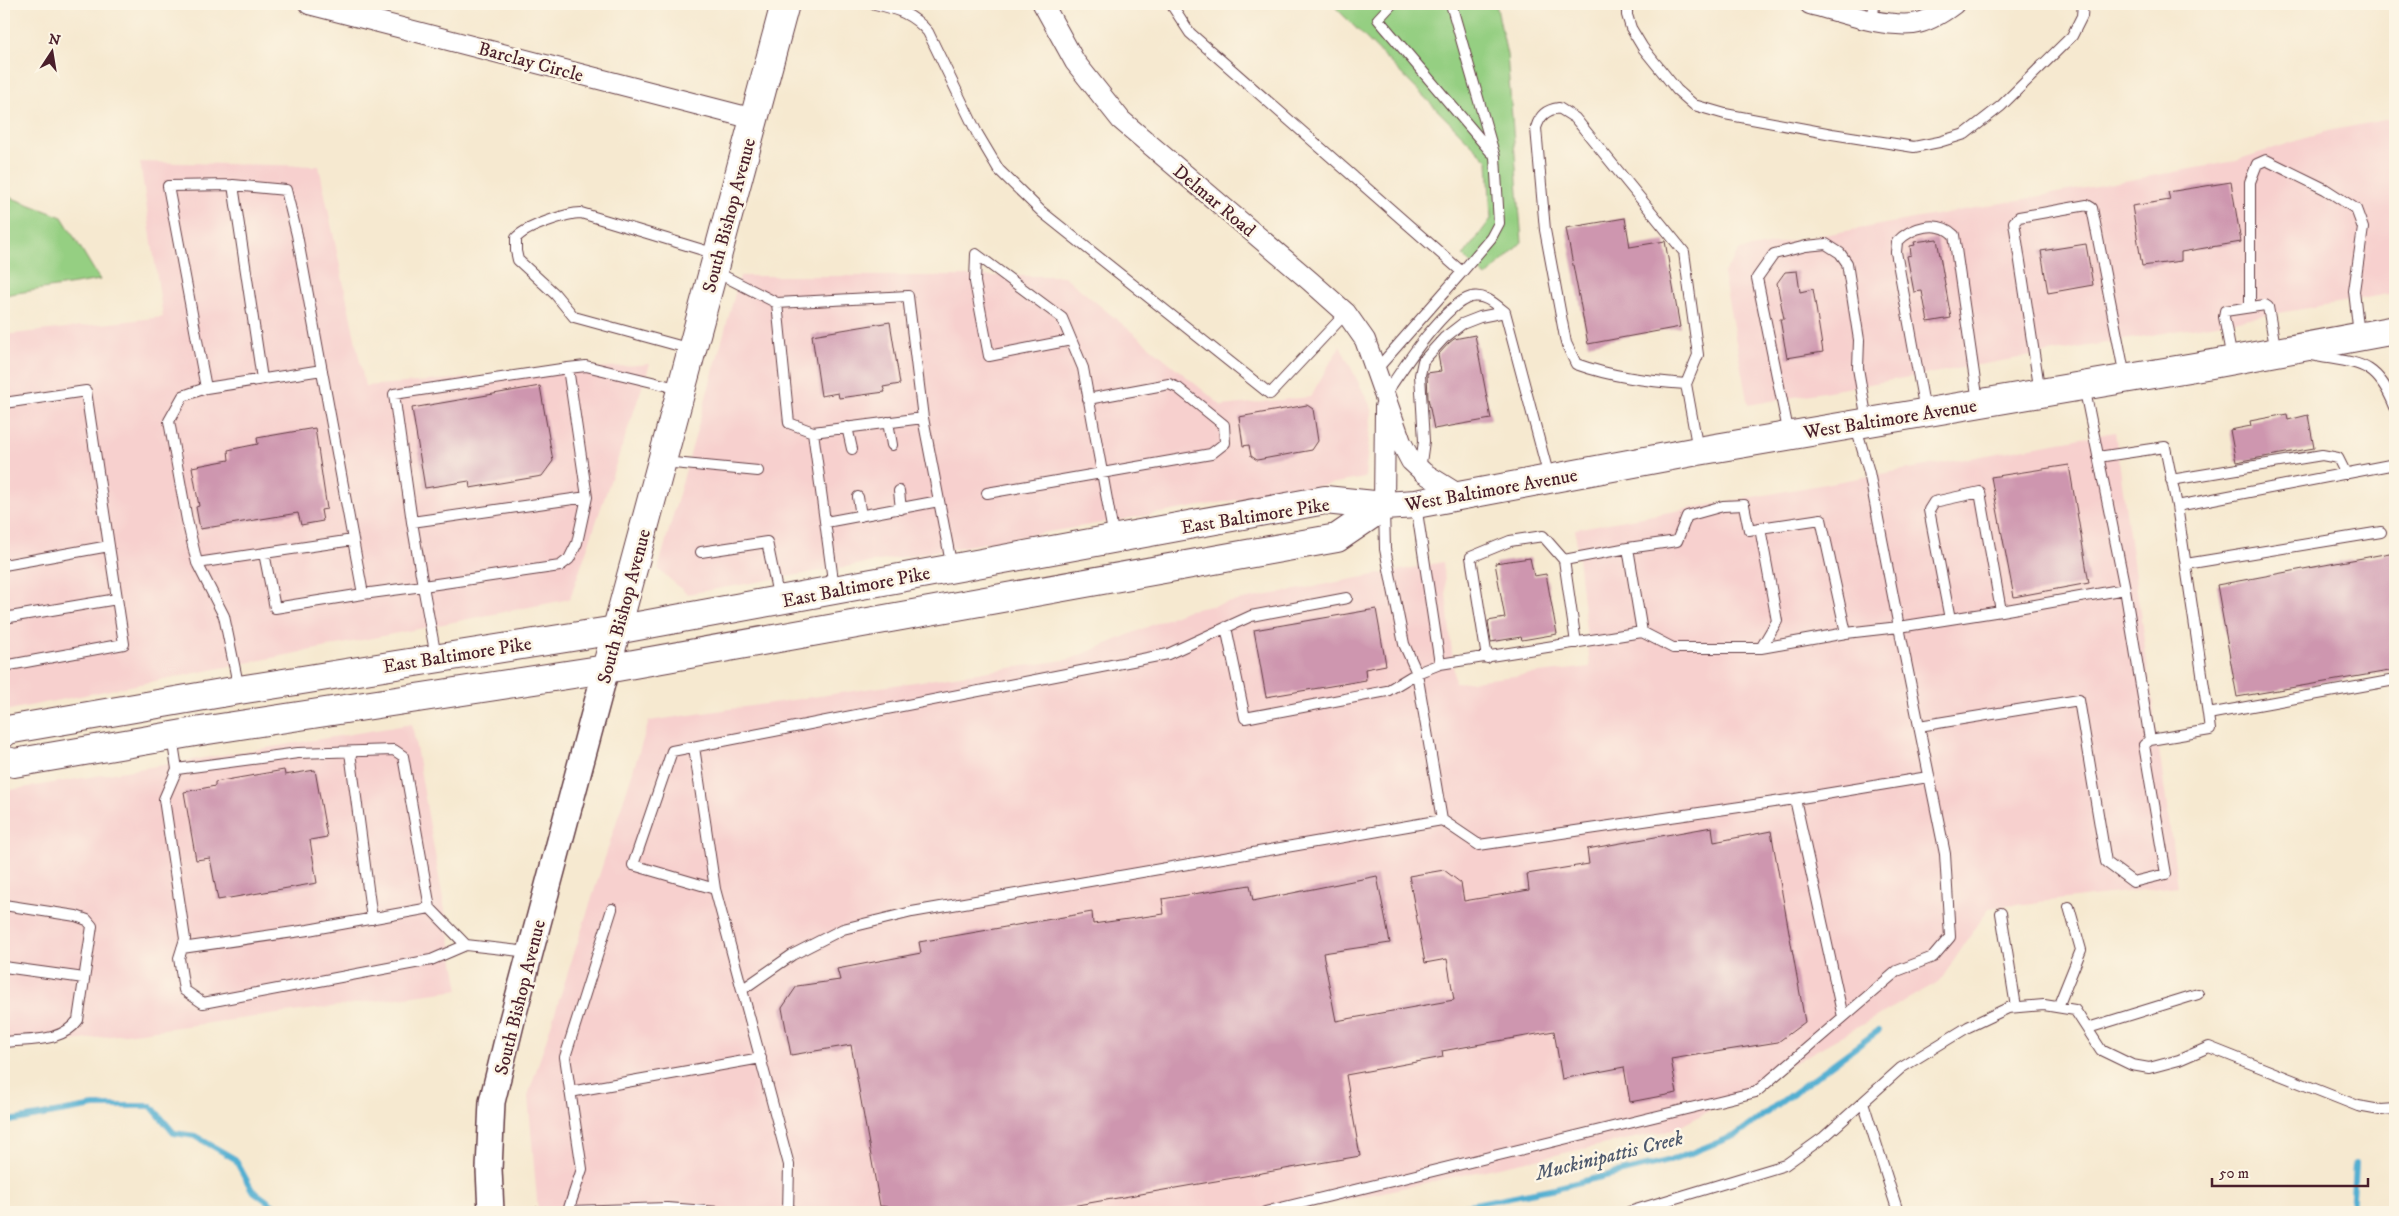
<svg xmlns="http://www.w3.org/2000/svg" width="2399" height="1216" font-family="'IM FELL DW Pica',serif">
<rect width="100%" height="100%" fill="#fcf5e5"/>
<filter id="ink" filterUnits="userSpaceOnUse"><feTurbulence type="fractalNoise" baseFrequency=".02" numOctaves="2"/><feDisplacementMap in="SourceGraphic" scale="10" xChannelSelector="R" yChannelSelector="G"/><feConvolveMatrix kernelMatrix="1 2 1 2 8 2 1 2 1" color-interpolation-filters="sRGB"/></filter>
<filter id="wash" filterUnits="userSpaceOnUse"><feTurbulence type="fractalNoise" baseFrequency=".0096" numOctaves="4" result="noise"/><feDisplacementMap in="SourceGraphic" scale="20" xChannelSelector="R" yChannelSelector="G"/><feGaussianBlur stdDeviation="1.12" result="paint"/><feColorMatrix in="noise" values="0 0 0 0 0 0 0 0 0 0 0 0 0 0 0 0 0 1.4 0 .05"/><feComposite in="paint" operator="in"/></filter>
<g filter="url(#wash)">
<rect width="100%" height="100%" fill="#f6e9d0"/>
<!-- built -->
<path fill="#f7d0ce" d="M2395,118V293L1748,405L1723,274L1740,250L2230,162L2328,131Z
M140,162L319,166L365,386L650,364L570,599L4,711V335L163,317Z
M740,276H1064L1222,406L1310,397L1340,346L1372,409L1365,478L687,594L658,569Z
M2115,432L2178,886L1989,908L1940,981L1676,1129L1290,1212H538L528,1096L649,721L1071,659L1185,611L1443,562L1455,683L1590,667L1575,529Z
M412,724L459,990L4,1050V791Z"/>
<!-- green -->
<path fill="#95cf82" stroke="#707756" d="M1332,4H1496L1507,55L1522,242L1486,277L1463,256L1491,219L1488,161Z
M4,195L62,217L100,280L4,295Z"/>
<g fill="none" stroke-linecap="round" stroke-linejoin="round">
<!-- stream -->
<path stroke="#53afd1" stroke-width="6" d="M4,1122L94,1106H151L174,1133L195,1136L235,1159L252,1190L282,1212
M1433,1212L1555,1188L1676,1159L1736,1135L1878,1031
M2352,1212L2355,1164"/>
</g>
<g id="blocks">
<!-- building -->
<path fill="#ce96af" d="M2231,182L2241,242L2181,252V261L2142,266L2132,206L2170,200L2168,192Z
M1625,218L1630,247L1665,241L1680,327L1588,344L1566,228Z
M1937,239L1951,318L1928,322L1922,291L1914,292L1907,256L1911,255L1910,246L1915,245L1914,242Z
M2086,244L2093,285L2048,293L2041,251Z
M1797,271L1800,292L1813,289L1823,352L1787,358L1780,319H1784L1777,283L1785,272Z
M890,322L900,384L883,387L885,392L839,398L838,393L821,396L812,335Z
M1475,335L1491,419L1434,429L1428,398L1427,373L1441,371L1438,355L1449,343L1454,339Z
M540,386L553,461L542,476L470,488L469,481L425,488L412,408Z
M1307,405L1313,409L1318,441L1312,450L1257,460L1251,456L1249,445L1243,446L1239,417Z
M2287,414L2288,420L2308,415L2314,448L2236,462L2230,430L2251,426L2250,421Z
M315,428L327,509L321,510L323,521L301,525L298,513L200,529L196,507L199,506L192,467L229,460L228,450L258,444L257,438Z
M2069,465L2089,583L2014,597L1991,477Z
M2395,552V670L2237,697L2217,585Z
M1530,558L1534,576L1546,574L1557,634L1522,640L1521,637L1491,642L1488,621L1505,618L1495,563Z
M1376,609L1386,665L1365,669L1366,680L1266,697L1254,630Z
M284,770L285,775L315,770L327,837L310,840L317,883L218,900L210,858L196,860L184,792L215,786V782Z
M1712,827L1714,842L1771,831L1805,1022L1778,1042L1671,1059L1677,1093L1630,1102L1624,1067L1562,1079L1554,1031L1442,1051L1443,1057L1346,1075L1360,1156L1037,1212H939L880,1206L851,1045L791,1055L782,1008L797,986L840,980L837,969L921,953L919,942L1092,912L1093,924L1164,914L1162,899L1250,885L1253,901L1377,876L1390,943L1323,953L1336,1021L1454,1000L1447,959L1425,963L1409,876L1444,870L1461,883L1464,901L1529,890L1527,874L1589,864L1587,849Z"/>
</g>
</g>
<g filter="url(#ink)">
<use href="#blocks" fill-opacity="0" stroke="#643d44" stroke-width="1"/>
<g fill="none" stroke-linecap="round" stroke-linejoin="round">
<!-- service casing -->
<g stroke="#643d44" stroke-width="12">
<path id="service" d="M875,4C897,9 913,14 928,32L977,133L999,170L1042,212L1270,394L1346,313
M1171,4L1190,33L1462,272
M1392,4L1378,19L1491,152
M1627,4V15L1631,28L1643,48L1677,90L1694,105L1725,114L1832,134L1914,147L1939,142L1965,134L2001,106L2072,36L2082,16L2083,4
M1873,19L1874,4
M233,185L262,379
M714,271L777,303L908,296L923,418L952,568
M777,303L789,423L813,432L834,588
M2250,307V182L2257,164L2266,160L2325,189L2356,209L2363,228L2354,291L2359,335
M1071,340L989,356L975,282L976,254L1062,318L1083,368L1114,538
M691,349L574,317L555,294L518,260L516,251V238C525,227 567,213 581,213L716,254
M2311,355C2358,364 2376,359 2395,407
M2232,359L2224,317L2225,311L2265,305L2268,307L2276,352
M1376,370L1462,272L1491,238L1499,223L1495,157L1451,4
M1686,384C1647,381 1612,377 1576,364L1566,343L1545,230L1536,128C1540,115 1546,110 1559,108L1575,118L1684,252L1698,355L1686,384L1698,450
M206,388L168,186L233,185L286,190L297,235L363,594L423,586L412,522L587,497
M2040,393L2014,222L2019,217L2087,205L2092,208L2125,377
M1385,395C1401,371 1444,304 1471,297C1485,294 1495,304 1505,312L1549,477
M4,403L86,391L109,546
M1925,411L1896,252L1897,242C1911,227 1938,219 1954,235L1978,402
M888,422L892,445
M847,427L852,449
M813,432L923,418
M1789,435L1757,278L1774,254L1806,246L1826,244L1840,253L1847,263L1859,340L1858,368L1867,421
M2098,457L2165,447L2177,506L2395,464
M663,462L758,471
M1420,470L1424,441L1420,375L1423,361L1444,338L1462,324L1480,317L1505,312
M2171,480L2322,455L2338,458L2346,474
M899,491L901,509
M987,493L1211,454L1225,443L1224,425L1178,388L1169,384L1088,399
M858,497L861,516
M1416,505L1440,664
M2177,506L2208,714
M412,522L394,394L568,368
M826,522L939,501
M1760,528L1821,519L1846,633L1899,627L1869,472L1855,424
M701,552L767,542L779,600
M264,553L275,608L363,594
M1564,560L1628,548
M197,563L353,540
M2186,564L2381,532
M4,565L109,546L124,644L4,666
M2125,589L2150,740
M4,618L117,599
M1950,619L2001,611
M1226,627L1245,718L1387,691L1417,673L1440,664L1642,632L1628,548L1677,541L1687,516L1723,506L1744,505L1749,530L1760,528L1777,621L1761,648H1673L1642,632
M1761,648L1846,633
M436,657L423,586L560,566L569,559L577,543L587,497L568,368L586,366L681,389
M1487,658L1471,557L1510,541L1543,536L1564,560L1576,643
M239,689L224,616L197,563L187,520L169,421L183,396L206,388L322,370
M1919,726L1899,627L1950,619L1929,510L1934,502L1980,492L2001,611L2125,589L2084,386
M172,737L177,769L164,799L185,939L179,958L184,990L203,1003L431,960L466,945L529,952
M694,747L715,889
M350,752L372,919
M177,769L298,753L394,750L403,756L430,908L466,945
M1795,799L1928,777
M1442,820L1479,845L1795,799L1843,1017
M4,905L76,916L87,920L92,926L78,1020C62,1043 29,1039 4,1042
M2001,913L2016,1007
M182,948L308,930L430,908
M4,967L84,978
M743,989L792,955L843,929L912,912L1442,820L1417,673L1404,644L1385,549L1384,509
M2058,1007L2081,950L2069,907
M2088,1028L2198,994
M570,1092L761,1058
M1863,1102L1898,1212
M568,1211L582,1169L565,1057L612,909
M539,1212L667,1208L719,1212
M788,1212L789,1165L715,889L633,865L672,751L1168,654L1251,616L1347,598
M1265,1212L1756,1092L1897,971L1933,957L1950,937L1945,854L1919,726L2079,700L2106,862L2133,882L2166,874L2144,745L2150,740L2210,730L2208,714L2395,680
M1629,1212L1785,1165L1824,1137L1901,1068L1968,1027L2008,1008L2044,1005L2075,1010L2101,1050L2132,1065L2149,1068L2179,1060L2209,1047L2358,1106L2380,1110L2395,1109"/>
</g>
<!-- minor casing -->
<g stroke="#643d44" stroke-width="22">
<path id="minor" d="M309,4L754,119
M1043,4L1075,62L1121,120L1310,281L1346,313L1365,340L1401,442L1411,461L1424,473L1461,496
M1810,4C1842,12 1879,27 1913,24C1928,22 1942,13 1954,4
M1384,506L1385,407"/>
</g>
<!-- tertiary casing -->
<g stroke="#643d44" stroke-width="28">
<path id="tertiary" d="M491,1212L489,1169L492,1102L512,1020L606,669"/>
</g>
<!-- secondary casing -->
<g stroke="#643d44" stroke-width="30">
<path id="secondary" d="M606,669L785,4"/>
</g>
<!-- primary casing -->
<g stroke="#643d44" stroke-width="30">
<path id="primary" d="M4,733L7,730L239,690L616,630L1325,500L1384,506L1416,504L1698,451L2212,364L2395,330
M4,760L14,763L201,731L606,669L1337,538L1384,506"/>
</g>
<!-- service -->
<use href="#service" stroke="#fff" stroke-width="10"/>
<!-- minor -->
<use href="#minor" stroke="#fff" stroke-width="20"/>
<!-- tertiary -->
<use href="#tertiary" stroke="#fff" stroke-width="25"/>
<!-- secondary -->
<use href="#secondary" stroke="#fff" stroke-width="28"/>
<!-- primary -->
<use href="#primary" stroke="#fff" stroke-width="28"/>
</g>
</g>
<g text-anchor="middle" stroke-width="5" stroke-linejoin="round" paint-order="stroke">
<!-- street labels -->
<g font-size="19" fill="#4a1f2b" stroke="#fcf5e5">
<text transform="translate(531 61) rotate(15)" y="7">Barclay Circle</text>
<text transform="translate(1215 200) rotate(40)" y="7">Delmar Road</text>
<text transform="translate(728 215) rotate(-75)" y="7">South Bishop Avenue</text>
<text transform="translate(1890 418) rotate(-9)" y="7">West Baltimore Avenue</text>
<text transform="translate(1491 489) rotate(-10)" y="7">West Baltimore Avenue</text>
<text transform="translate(1255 515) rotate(-9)" y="7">East Baltimore Pike</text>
<text transform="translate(856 586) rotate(-11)" y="7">East Baltimore Pike</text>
<text transform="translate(623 606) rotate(-75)" y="7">South Bishop Avenue</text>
<text transform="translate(457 654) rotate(-9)" y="7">East Baltimore Pike</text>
<text transform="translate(519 997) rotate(-76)" y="7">South Bishop Avenue</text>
</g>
<!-- water labels -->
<g font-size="20" font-style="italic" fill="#4e596d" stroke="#fcf5e5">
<text transform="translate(1609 1155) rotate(-14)" y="7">Muckinipattis Creek</text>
</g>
</g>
<!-- margin -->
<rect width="2399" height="1216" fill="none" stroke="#fcf5e5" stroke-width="20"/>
<!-- north arrow -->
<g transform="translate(52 52) rotate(12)" stroke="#fcf5e5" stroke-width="4" paint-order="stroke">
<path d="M0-4L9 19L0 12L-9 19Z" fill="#4a1f2b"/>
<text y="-8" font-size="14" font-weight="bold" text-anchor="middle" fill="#4a1f2b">N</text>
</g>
<!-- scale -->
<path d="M2212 1178v8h156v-8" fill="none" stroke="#4a1f2b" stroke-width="2.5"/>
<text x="2219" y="1178" font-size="15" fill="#4a1f2b" stroke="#fcf5e5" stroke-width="4" paint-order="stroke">50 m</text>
</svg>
